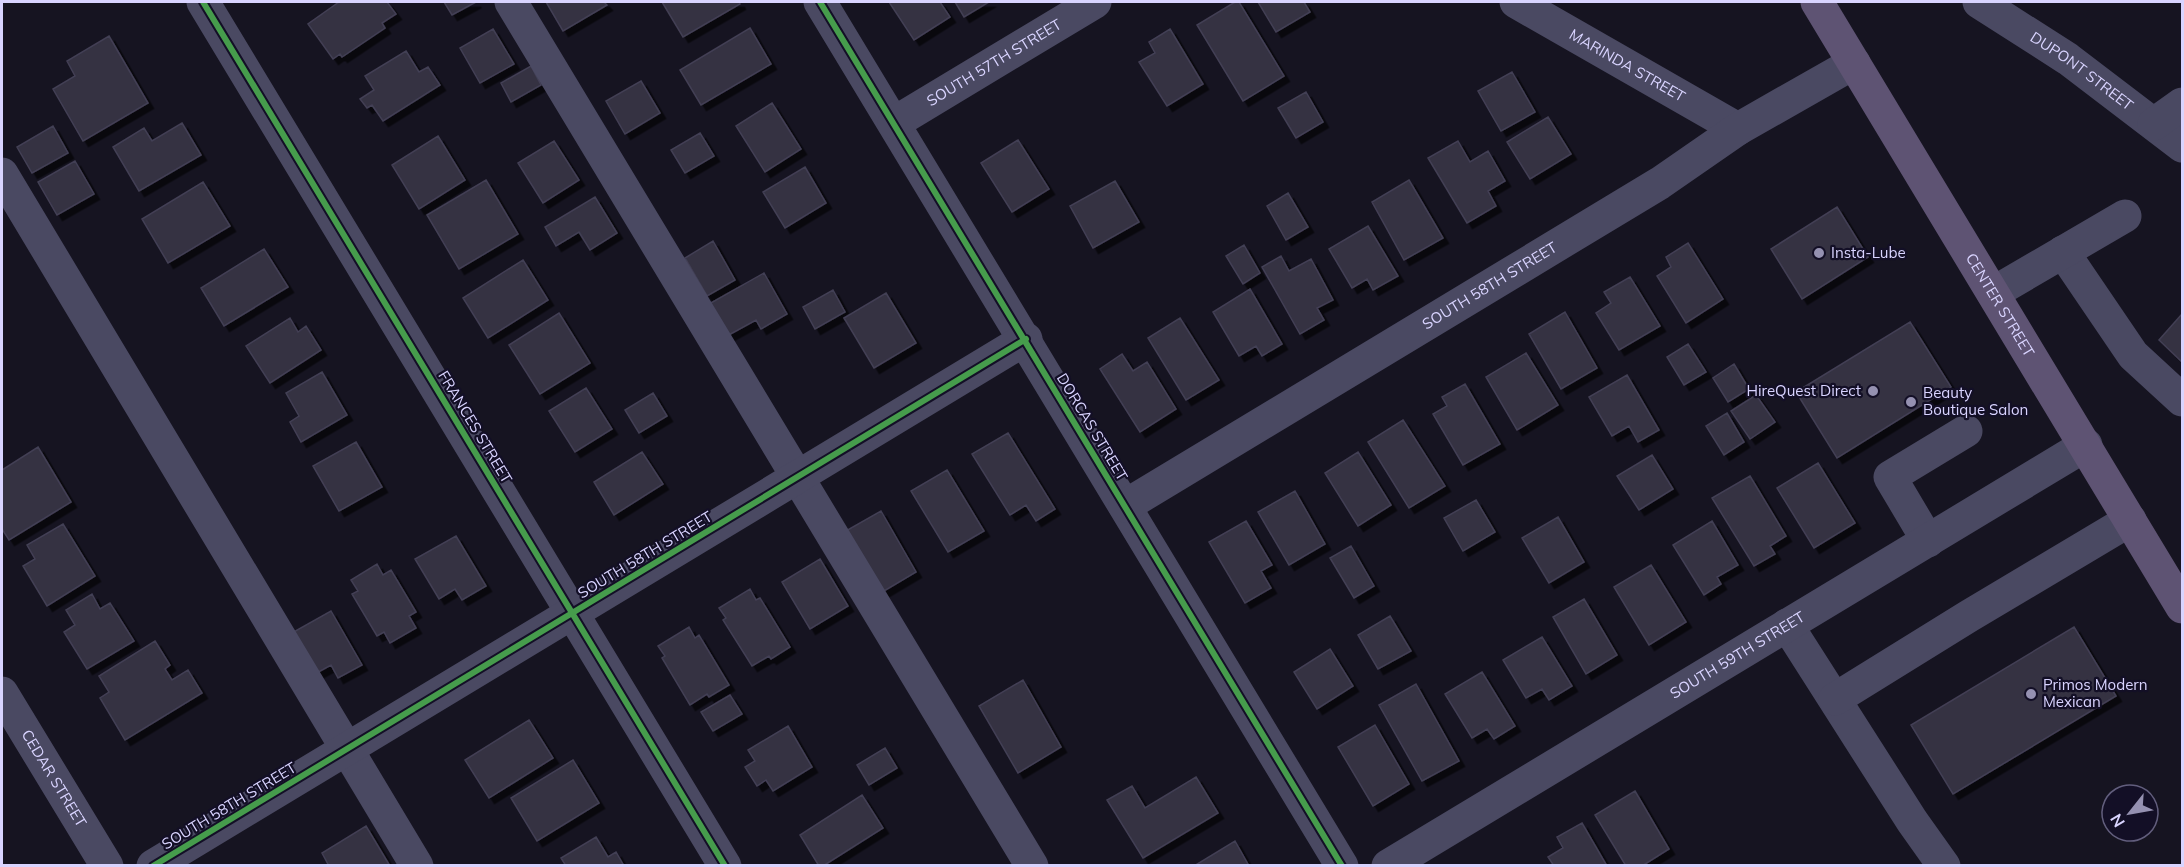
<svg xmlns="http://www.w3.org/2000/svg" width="2184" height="867" font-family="Mulish,sans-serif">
<defs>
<filter id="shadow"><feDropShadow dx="5.5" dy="5.5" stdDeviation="0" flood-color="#0009"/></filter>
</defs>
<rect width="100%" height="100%" fill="#161421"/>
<!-- building -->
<path fill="#343243" stroke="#433f54" stroke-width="1.5" filter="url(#shadow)" d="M339,2H387L396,14L382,23L385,28L342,57L340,54L333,59L308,24Z
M444,2H476L452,15Z
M546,2H604L607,5L563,31Z
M662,2H739L740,4L683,37Z
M889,2H940L950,17L914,40Z
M955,2H989L964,17Z
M1235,2H1239L1284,76L1243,101L1197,25Z
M1258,2H1304L1310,12L1276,32Z
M750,28L771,64L701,105L680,70Z
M493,29L514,64L480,83L460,48Z
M1170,29L1203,84L1167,106L1139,62L1155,53L1149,42Z
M109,36L148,103L83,141L53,89L75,76L67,61Z
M406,51L419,72L428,67L440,85L383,121L372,105L367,108L360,99L374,90L365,76Z
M531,66L541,85L511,102L501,83Z
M1512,72L1535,112L1501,131L1478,91Z
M641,81L660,113L625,134L606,101Z
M1306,92L1323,122L1296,138L1278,108Z
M772,103L801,149L765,172L736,126Z
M1548,117L1571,154L1530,179L1507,142Z
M182,123L201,155L139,191L113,147L144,128L152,141Z
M53,126L68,153L32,173L17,147Z
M700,133L714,156L685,173L671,150Z
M438,136L465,180L419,209L392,165Z
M1018,140L1049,189L1012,212L981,163Z
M554,141L579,180L543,203L518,163Z
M1458,141L1470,162L1488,151L1505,181L1488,191L1496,206L1467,223L1428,158Z
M75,161L94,194L57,215L38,182Z
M805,167L826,203L785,228L763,192Z
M486,180L518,234L459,269L427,215Z
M1409,180L1443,238L1404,260L1372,202Z
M1115,181L1139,222L1093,248L1070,206Z
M203,182L230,226L168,263L142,219Z
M1288,193L1308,227L1286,240L1267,206Z
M595,197L617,233L590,250L579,232L556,246L545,227Z
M1837,207L1868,257L1802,299L1771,249Z
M1368,226L1398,276L1373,290L1367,279L1352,288L1329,249Z
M713,241L735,280L707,296L685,258Z
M1688,243L1723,299L1686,323L1657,276L1671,267L1666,257Z
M1244,245L1260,273L1243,284L1226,256Z
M264,249L288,287L224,326L201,288Z
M1281,256L1289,271L1311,259L1333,300L1317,308L1324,320L1300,334L1262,267Z
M523,260L548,300L488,338L463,298Z
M764,273L787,314L761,329L756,320L727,336L709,304Z
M1630,277L1660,326L1619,350L1596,313L1611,303L1604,292Z
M1250,289L1282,344L1262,356L1256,346L1239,356L1213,312Z
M833,290L845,312L815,329L803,307Z
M886,293L916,343L874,368L844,318Z
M1565,312L1597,368L1561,389L1529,334Z
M559,313L590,363L540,394L509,345Z
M2182,314V362L2159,340Z
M290,318L298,332L306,326L321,350L270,383L246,346Z
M1180,318L1219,380L1186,400L1148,338Z
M1910,322L1951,387L1837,458L1796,392Z
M1688,344L1706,372L1684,385L1667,357Z
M1526,353L1558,405L1517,430L1486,377Z
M1122,354L1133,371L1147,362L1176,409L1140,432L1100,369Z
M1734,364L1749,389L1728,402L1713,378Z
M322,372L347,415L301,442L290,422L299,416L286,393Z
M1627,375L1659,430L1638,442L1629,426L1612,436L1589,397Z
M1465,384L1500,444L1463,465L1433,414L1447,406L1442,397Z
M586,388L612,429L575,452L549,411Z
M653,393L667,416L639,433L625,410Z
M1756,395L1775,422L1750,439L1731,411Z
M1727,413L1744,442L1724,455L1706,426Z
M1403,420L1445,486L1409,508L1368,442Z
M1008,433L1055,509L1036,521L1026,505L1010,515L972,454Z
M356,442L382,487L339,511L313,466Z
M38,447L71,502L9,540L2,529V470Z
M642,452L663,484L614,515L594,482Z
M1358,452L1391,505L1358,526L1325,473Z
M1652,455L1673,489L1639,510L1617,476Z
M1818,463L1855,523L1814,548L1777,488Z
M947,470L984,531L948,552L911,491Z
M1750,476L1786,536L1770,546L1775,554L1754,566L1712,498Z
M1295,491L1325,544L1289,565L1258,512Z
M1476,500L1495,532L1463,551L1444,518Z
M881,511L916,572L879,594L844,532Z
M1558,517L1584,562L1549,583L1522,538Z
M1246,521L1272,565L1261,571L1271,588L1245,603L1209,542Z
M1712,521L1738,565L1717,577L1721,584L1704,595L1673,545Z
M63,524L95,576L47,606L23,566L35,559L27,545Z
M456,536L486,586L462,600L455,589L439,599L415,559Z
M1351,546L1374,586L1354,598L1330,558Z
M820,559L848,606L810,629L782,582Z
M377,564L383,575L391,570L416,612L409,616L416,628L390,643L384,632L377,636L352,594L358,591L351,580Z
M1651,565L1686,622L1649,645L1614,587Z
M750,589L756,600L760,598L790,647L771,659L769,656L752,666L723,620L726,618L719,608Z
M92,594L100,609L110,603L134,641L87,669L64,632L75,625L66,610Z
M1584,599L1617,655L1586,674L1553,617Z
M331,611L362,665L338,678L331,665L313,675L290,634Z
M1390,616L1411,651L1378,669L1358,635Z
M689,627L695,638L699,635L729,685L709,697L707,694L690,705L662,658L665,656L658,646Z
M2074,627L2116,696L1953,794L1911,725Z
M1542,637L1572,686L1549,700L1542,689L1526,698L1503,660Z
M155,641L170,665L165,669L172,680L188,670L202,693L125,740L100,698L109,692L99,676Z
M1330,649L1353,686L1317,709L1294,672Z
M1482,672L1515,726L1494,739L1487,729L1472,738L1445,694Z
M1023,680L1061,747L1018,773L979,706Z
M1416,684L1459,761L1422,781L1379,705Z
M730,695L742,714L713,731L701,712Z
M529,720L553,758L489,798L465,760Z
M1375,725L1409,784L1373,806L1338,747Z
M788,726L812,767L773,791L766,780L757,786L745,767L755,761L748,750Z
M885,748L897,768L869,785L857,765Z
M573,760L599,803L537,841L511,798Z
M1196,777L1218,813L1143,858L1107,800L1132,786L1145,808Z
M1635,791L1669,849L1642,866H1626L1595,815Z
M862,795L883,828L823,866H819L800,835Z
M1582,823L1607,866H1554L1548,857L1563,848L1557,837Z
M366,826L390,866H329L322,853Z
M596,837L608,857L616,852L624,866H566L561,858Z
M1235,841L1249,866H1194Z"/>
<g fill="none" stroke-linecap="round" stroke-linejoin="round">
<!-- minor -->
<g stroke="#4a4962" stroke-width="33">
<path d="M203,2L725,866"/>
<path d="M511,2L1032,866"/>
<path d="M820,2L1342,866"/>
<path id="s1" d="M1516,2L1738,129"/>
<path id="s2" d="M1979,2L2068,59L2182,146"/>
<path id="s3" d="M894,123L1095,2"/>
<path d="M2154,124L2182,104"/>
<path d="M2,174L417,866"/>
<path d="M2063,252L2133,355L2182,400"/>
<path d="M1993,293L2125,216"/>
<path id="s4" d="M1125,506L1660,183L1738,129L1854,63"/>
<path d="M1928,541L1890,477L1966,431"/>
<path d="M1787,625L1912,821L1944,866"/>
<path id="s5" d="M2,693L107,866"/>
<path d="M1835,699L1969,616L2130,520"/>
<path d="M153,866L1026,339"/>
<path id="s6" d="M1388,866L2086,445"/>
</g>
<!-- major -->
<path stroke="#5e5373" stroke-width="33" id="s7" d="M1817,2L2182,607"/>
<!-- cycleway casing -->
<g stroke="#130f26" stroke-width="10">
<path id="cycleway" d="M203,2L725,866
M820,2L1342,866
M153,866L1026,339"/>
</g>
<!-- cycleway -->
<use href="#cycleway" stroke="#469c4c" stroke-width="6"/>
</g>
<!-- markers -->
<g fill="#9591b1" stroke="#130f26" stroke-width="2">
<circle cx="1819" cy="253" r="6"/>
<circle cx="1873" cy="391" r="6"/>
<circle cx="1911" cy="402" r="6"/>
<circle cx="2031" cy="694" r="6"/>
</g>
<g text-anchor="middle" stroke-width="4.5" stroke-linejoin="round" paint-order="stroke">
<!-- street labels -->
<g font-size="15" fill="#d9d4ff" stroke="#130f26">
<text dy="5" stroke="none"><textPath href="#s3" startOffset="117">SOUTH 57TH STREET</textPath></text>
<text dy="5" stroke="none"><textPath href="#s1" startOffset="128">MARINDA STREET</textPath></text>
<text dy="5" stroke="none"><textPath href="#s2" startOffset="124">DUPONT STREET</textPath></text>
<text dy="5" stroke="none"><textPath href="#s4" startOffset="426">SOUTH 58TH STREET</textPath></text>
<text dy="5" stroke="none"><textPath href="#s7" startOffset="354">CENTER STREET</textPath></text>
<text transform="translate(475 427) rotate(59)" y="5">FRANCES STREET</text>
<text transform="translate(1092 427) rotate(59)" y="5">DORCAS STREET</text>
<text transform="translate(645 555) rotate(-31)" y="5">SOUTH 58TH STREET</text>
<text dy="5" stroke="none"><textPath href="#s6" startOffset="408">SOUTH 59TH STREET</textPath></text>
<text dy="5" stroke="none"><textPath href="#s5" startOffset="100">CEDAR STREET</textPath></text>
<text transform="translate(229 806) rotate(-31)" y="5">SOUTH 58TH STREET</text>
</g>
<!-- poi labels -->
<g font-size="15" fill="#d9d4ff" stroke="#130f26" text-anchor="start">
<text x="1831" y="258">Insta-Lube</text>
<text x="1861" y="396" text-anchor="end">HireQuest Direct</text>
<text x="1923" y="398">Beauty<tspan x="1923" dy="17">Boutique Salon</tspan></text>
<text x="2043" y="690">Primos Modern<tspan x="2043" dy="17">Mexican</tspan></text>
</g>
</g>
<!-- border -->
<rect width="2184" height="867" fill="none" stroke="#d9d4ff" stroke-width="6"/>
<!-- north arrow -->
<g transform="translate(2130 813) rotate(239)"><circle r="28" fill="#130f26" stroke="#625e7d" stroke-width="1.5"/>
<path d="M0-4.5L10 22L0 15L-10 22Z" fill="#9591b1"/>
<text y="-9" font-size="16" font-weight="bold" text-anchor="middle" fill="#d9d4ff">N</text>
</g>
</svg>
